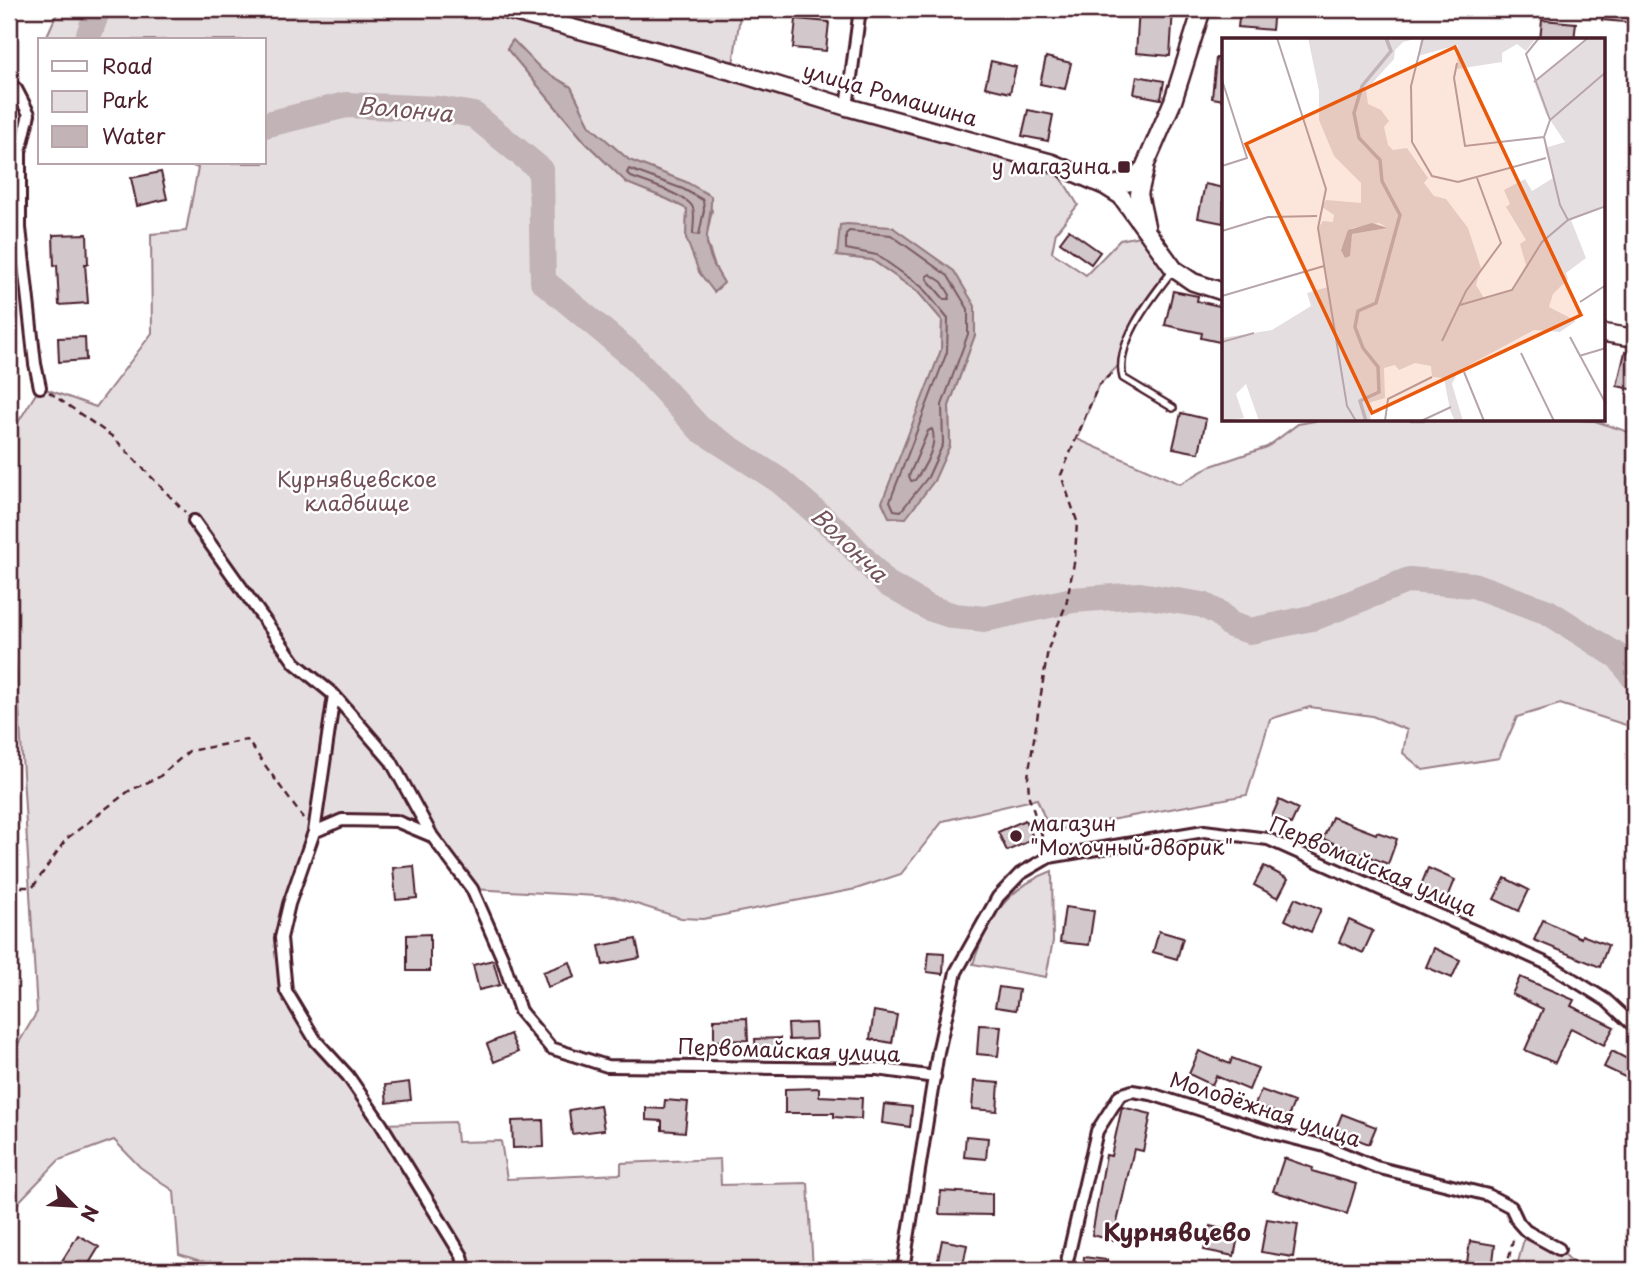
<svg xmlns="http://www.w3.org/2000/svg" width="1644" height="1279" font-family="'Playpen Sans',sans-serif">
<rect width="100%" height="100%" fill="#fff"/>
<filter id="ink" filterUnits="userSpaceOnUse"><feTurbulence type="fractalNoise" baseFrequency=".0143" numOctaves="2"/><feDisplacementMap in="SourceGraphic" scale="14" xChannelSelector="R" yChannelSelector="G"/><feConvolveMatrix kernelMatrix="1 2 1 2 8 2 1 2 1" color-interpolation-filters="sRGB"/></filter>
<g filter="url(#ink)">
<!-- green -->
<path fill="#e5dee0" stroke="#987e86" stroke-width="2" fill-rule="evenodd" d="M59,9H741L732,71L1052,163L1078,205L1056,232L1052,252L1086,275L1120,240L1149,234L1174,269L1139,313L1119,365L1098,386L1077,439L1180,484L1211,466L1267,447L1298,424L1320,420H1577L1595,421L1635,434V728L1560,704L1517,717L1499,758L1423,770L1403,753L1407,730L1372,716L1310,707L1270,719L1247,795L1050,831L1037,799L943,821L901,874L856,889L703,919L681,918L614,897L472,889L432,836L396,821L342,820L314,832L281,938L286,991L381,1124L455,1122L457,1142L501,1141L507,1179L621,1174V1163L720,1159L721,1185L808,1183L813,1270H213V1265L179,1254L174,1191L140,1167L114,1140L59,1160L9,1212V1059L37,1012L19,706L9,592V437L40,387L96,407L152,333L151,234L186,231L198,168L185,163H264V40H45ZM512,41L542,70L571,87L590,126L629,160L686,182L712,210L706,239L716,270L724,283L686,238L687,209L667,199L627,183L586,143L507,49ZM893,227L975,335L949,406L950,445L928,387L941,350L942,320L918,292L872,260L837,256Z
M1052,871L1053,941L1046,977L973,964C988,919 1006,888 1052,871Z
M1526,1231L1559,1249L1581,1270H1516Z"/>
<!-- water -->
<path fill="#c1b3b6" stroke="#91787e" stroke-width="2" d="M513,40L542,70L571,87L590,126L629,160L686,182L711,196C712,210 708,222 707,236C705,251 716,270 724,283L714,292L699,272L686,238L687,209L667,199L627,183L586,143L507,49Z
M847,224L892,227L954,271L975,306V335L949,406L950,445L934,481L906,518L889,517L882,502L941,350L942,320L918,292L872,260L837,256L840,225Z"/>
<g fill="none" stroke-linecap="round" stroke-linejoin="round">
<!-- shore -->
<path stroke="#7a5a63" stroke-width="2" d="M629,169L683,189L703,200L704,210L699,235L693,234C693,226 696,212 692,206C686,195 644,182 631,177L627,173Z
M849,231L891,235L948,276L968,309V334L942,405L943,444L928,477L901,511L894,510L890,501L947,352L948,319L922,287L877,255L846,249V234Z
M930,274L942,282L950,295L949,299H944L927,279V276Z
M932,429C938,444 925,467 915,480L911,481L909,476L928,431Z"/>
<!-- river -->
<path stroke="#c1b3b6" stroke-width="26" d="M87,40L98,9
M264,125L346,105L439,109L474,115L541,170L543,281L633,356L700,429L780,481L842,535L886,583L929,608L954,616L985,619L1073,600L1140,595L1203,605L1220,614L1231,625L1250,631L1316,617L1409,580L1473,585L1548,612L1619,657L1635,679"/>
</g>
<!-- building -->
<path fill="#d2c7cb" stroke="#4a1f2b" stroke-width="2" d="M1139,9H1173L1170,56L1136,53Z
M1240,9H1274L1272,30L1238,27Z
M1603,9H1635V23L1602,20Z
M796,19L829,22L826,51L793,48Z
M1542,20L1576,23L1574,40H1540Z
M1046,57L1071,63L1065,89L1040,84Z
M1216,58H1224V100L1212,98Z
M991,61L1016,67L1010,93L985,87Z
M1137,76L1164,81L1161,99L1134,94Z
M1028,110L1053,115L1048,141L1022,136Z
M161,172L167,199L137,206L131,178Z
M1205,184L1224,188L1223,223L1198,218Z
M1069,230L1100,252L1091,264L1060,242Z
M87,234L88,264H85L88,303L59,305L57,265L54,266L53,235Z
M1173,291L1198,296L1197,301L1224,307V343L1201,338L1202,333L1165,325Z
M85,337L86,360L59,362L58,338Z
M1625,352L1635,354V390L1617,386Z
M1181,413L1206,419L1199,453L1173,448Z
M1279,800L1298,809L1291,824L1272,816Z
M1332,817L1376,834L1377,832L1397,839L1388,864L1323,839Z
M1025,820L1034,839L1007,851L998,832Z
M414,866L417,898L396,900L393,868Z
M1264,866L1288,879L1278,898L1254,885Z
M1428,868L1455,880L1446,902L1419,890Z
M1505,878L1529,890L1519,911L1494,899Z
M1295,898L1321,909L1311,932L1285,920Z
M1065,907L1094,911L1089,945L1060,942Z
M1349,920L1373,931L1363,953L1339,942Z
M1543,920L1581,938L1582,935L1608,945L1600,967L1534,940Z
M1159,931L1183,938L1177,959L1153,952Z
M430,934V971H407V935Z
M636,939L640,958L603,965L599,946Z
M1434,948L1460,960L1452,978L1426,967Z
M929,952L944,953L943,974L927,972Z
M493,960L500,985L479,990L473,965Z
M570,962L575,977L548,987L543,972Z
M1520,977L1574,1000L1571,1006L1614,1027L1604,1045L1571,1028L1555,1063L1525,1050L1543,1009L1512,994Z
M999,987L1019,990L1016,1010L995,1007Z
M874,1011L897,1015L892,1043L870,1039Z
M747,1018L748,1040L714,1041V1019Z
M815,1023L816,1039L789,1040L788,1024Z
M979,1025L1001,1026L998,1056L977,1054Z
M510,1034L518,1052L494,1062L487,1044Z
M780,1038V1053L756,1054L755,1039Z
M1199,1051L1230,1064L1232,1058L1258,1068L1249,1090L1216,1076L1212,1085L1189,1074Z
M1612,1051L1635,1063V1082L1604,1067Z
M974,1081L999,1083L997,1111L972,1109Z
M409,1082L411,1100L387,1103L385,1085Z
M819,1088V1096L862,1098L861,1119L834,1117V1113H785V1089Z
M1261,1090L1294,1102L1288,1117L1255,1105Z
M665,1100L688,1102L685,1132L662,1130V1121L646,1120V1108L664,1109Z
M884,1104L912,1107L910,1127L882,1123Z
M600,1105L604,1130L572,1134L569,1110Z
M1122,1107L1151,1114L1143,1151L1134,1149L1113,1240L1092,1235L1106,1155L1111,1156Z
M1342,1114L1376,1127L1369,1144L1335,1131Z
M543,1120L544,1147L513,1148L512,1121Z
M966,1136L988,1138L986,1159L964,1157Z
M1284,1158L1313,1168L1312,1171L1356,1184L1347,1214L1273,1191Z
M941,1191L992,1194V1215L939,1214Z
M1267,1219L1298,1224L1293,1257L1261,1252Z
M1210,1226L1239,1233L1234,1256L1204,1250Z
M78,1235L99,1247L85,1270H77L62,1261Z
M942,1240L967,1245L962,1270H936Z
M1470,1241L1495,1245L1492,1270H1466Z
M1084,1257L1107,1260L1105,1270H1083Z"/>
<g fill="none" stroke-linecap="round" stroke-linejoin="round">
<!-- lane casing -->
<g stroke="#4a1f2b" stroke-width="10">
<path id="lane" d="M1173,270C1152,297 1114,343 1123,378L1173,408"/>
</g>
<!-- street casing -->
<g stroke="#4a1f2b" stroke-width="16">
<path id="street" d="M9,84L16,89L29,114L20,152V228L35,364L40,387
M847,107L860,9
M194,521L295,663L334,695L391,761L432,836L472,889L502,957L520,1011L551,1048L607,1066L877,1069L935,1077
M334,695L314,832L289,904L281,938L286,991L316,1041L348,1076L381,1124L462,1256L465,1270
M314,832L342,820L396,821L432,836
M903,1270L938,1052L956,972L998,897L1020,874L1049,857L1204,831L1268,839L1550,965L1606,1000L1635,1027
M1065,1270L1097,1131L1120,1095L1132,1091L1151,1094L1273,1133L1325,1146L1376,1167L1488,1195L1511,1207L1518,1222L1526,1231L1559,1249"/>
</g>
<!-- secondary casing -->
<g stroke="#4a1f2b" stroke-width="21">
<path id="secondary" d="M502,9L731,71L847,107L1052,163L1105,186L1121,196L1174,269L1193,282L1224,292
M1145,169L1139,194L1146,226
M1105,186L1131,182L1144,168L1173,101L1202,9
M1604,333L1635,338"/>
</g>
<!-- path -->
<path stroke="#4a1f2b" stroke-width="2.5" stroke-dasharray="7 5" stroke-linecap="butt" d="M49,392L113,437L185,512
M1046,848L1029,797L1028,777L1048,649L1066,605L1075,558L1077,521L1061,475L1098,386L1113,372
M9,887H33L66,839L129,791L159,777L189,751L247,740L303,818
M1506,1270L1514,1236"/>
<!-- lane -->
<use href="#lane" stroke="#fff" stroke-width="5"/>
<!-- street -->
<use href="#street" stroke="#fff" stroke-width="10"/>
<!-- secondary -->
<use href="#secondary" stroke="#fff" stroke-width="16"/>
</g>
</g>
<!-- markers -->
<g fill="#4a1f2b" stroke="#fff" stroke-width="2.5">
<rect x="1117" y="160" width="14" height="14" rx="3.5"/>
<circle cx="1016" cy="836" r="7"/>
</g>
<g text-anchor="middle" stroke-width="5" stroke-linejoin="round" paint-order="stroke">
<!-- street labels -->
<g font-size="21" fill="#4a1f2b" stroke="#fff">
<text transform="translate(890 95) rotate(16)" y="7">улица Ромашина</text>
<text transform="translate(1373 867) rotate(23)" y="7">Первомайская улица</text>
<text transform="translate(789 1051) rotate(2)" y="7">Первомайская улица</text>
<text transform="translate(1265 1110) rotate(18)" y="7">Молодёжная улица</text>
</g>
<!-- poi labels -->
<g font-size="21" fill="#4a1f2b" stroke="#fff" text-anchor="end">
<text x="1110" y="174">у магазина</text>
<text x="1030" y="831" text-anchor="start">магазин<tspan x="1030" dy="24">"Молочный дворик"</tspan></text>
</g>
<!-- park labels -->
<g font-size="21" fill="#714f58" stroke="#fff">
<text x="357" y="487">Курнявцевское<tspan x="357" dy="24">кладбище</tspan></text>
</g>
<!-- water labels -->
<g font-size="23" font-style="italic" fill="#74535c" stroke="#fff">
<text transform="translate(405 110) rotate(5)" y="8">Волонча</text>
<text transform="translate(849 545) rotate(44)" y="8">Волонча</text>
</g>
<!-- quarter labels -->
<g font-size="24" font-weight="bold" fill="#4a1f2b" stroke="#fff">
<text x="1177" y="1241">Курнявцево</text>
</g>
</g>
<!-- overview -->
<g transform="translate(1222 38)">
<rect width="383" height="383" fill="#fff"/>
<path d="M86,0H197L181,4L173,12L172,21L144,52L146,66L159,72L167,83L162,89L166,107L171,112L185,110L206,140L202,145L212,158L224,161L246,190L259,230L254,247L262,260L290,252L304,227L298,206L304,202L284,169L288,166L282,152L303,141L310,153L331,140L323,110L343,104L324,76L312,44L368,0H383V167L349,182L364,220L344,235L346,241L331,256L327,269L354,283L338,294L312,292L236,333L230,346L241,383H233L228,372L222,340L210,339L209,328L193,325L177,332L173,327L162,330L163,360L146,365L149,383H37L24,346L14,356L22,380L0,383V300L50,292L89,268L85,255L106,249L96,190L101,183L111,184L112,177L100,169L104,162L139,165V145L112,118L97,82V53ZM157,185L166,190L130,196L126,212L119,211L130,190ZM199,0L204,1L314,0L304,13L295,6L280,15V24L235,31L236,7L196,18Z" fill="#e5dee0" fill-rule="evenodd"/>
<path d="M150,185L166,190L130,196L128,218L123,220L119,212L126,192Z" fill="#c1b3b6"/>
<path fill="none" stroke="#c1b3b6" stroke-width="3.5" d="M144,383L138,363L157,354L156,329L141,310L133,289L136,273L154,265L178,177L160,143L158,122L137,100L132,75L140,48L169,13L164,0"/>
<path fill="none" stroke="#b7a5aa" stroke-width="2" d="M55,0L104,151L96,190L125,368L134,383M201,0L189,48L190,104L210,138L236,144L324,120M317,0L304,16L328,82M235,25L232,40L243,108L322,99M0,42L25,120L0,128M312,44L366,0M346,182L338,167L322,99L328,82L384,34M0,193L46,179L95,178M0,258L102,228M358,264L384,247M238,267L290,252L320,204L346,182L384,168M348,299L384,366M220,303L244,253L279,205L255,140M0,304L32,295M299,315L332,383M357,318L384,310M242,334L262,383M163,383L166,361L210,339M199,383L229,369"/>
<path fill="#e8590c" fill-opacity="0.15" stroke="#e8590c" stroke-width="3.5" d="M233,9L359,277L150,375L24,106Z"/>
<rect width="383" height="383" fill="none" stroke="#4a1f2b" stroke-width="3.5"/>
</g>
<!-- margin -->
<rect width="1644" height="1279" fill="none" stroke="#fff" stroke-width="35"/>
<rect x="18" y="18" width="1609" height="1244" fill="none" stroke="#4a1f2b" stroke-width="2.5" filter="url(#ink)"/>
<!-- legend -->
<rect x="38" y="38" width="228" height="126" fill="#ffffff" stroke="#b7a5aa" stroke-width="2"/>
<rect x="52" y="61" width="35" height="10" fill="#ffffff" stroke="#b7a5aa" stroke-width="2"/>
<text x="102" y="74" font-size="21" fill="#4a1f2b">Road</text>
<rect x="52" y="91" width="35" height="21" fill="#e5dee0" stroke="#b7a5aa" stroke-width="2"/>
<text x="102" y="108" font-size="21" fill="#4a1f2b">Park</text>
<rect x="52" y="126" width="35" height="21" fill="#c1b3b6" stroke="#b7a5aa" stroke-width="2"/>
<text x="102" y="144" font-size="21" fill="#4a1f2b">Water</text>
<!-- north arrow -->
<g transform="translate(74 1206) rotate(115)" stroke="#ffffff" stroke-width="5" paint-order="stroke">
<path d="M0-5L12 26L0 18L-12 26Z" fill="#4a1f2b"/>
<text y="-10" font-size="19" font-weight="bold" text-anchor="middle" fill="#4a1f2b">N</text>
</g>
</svg>
